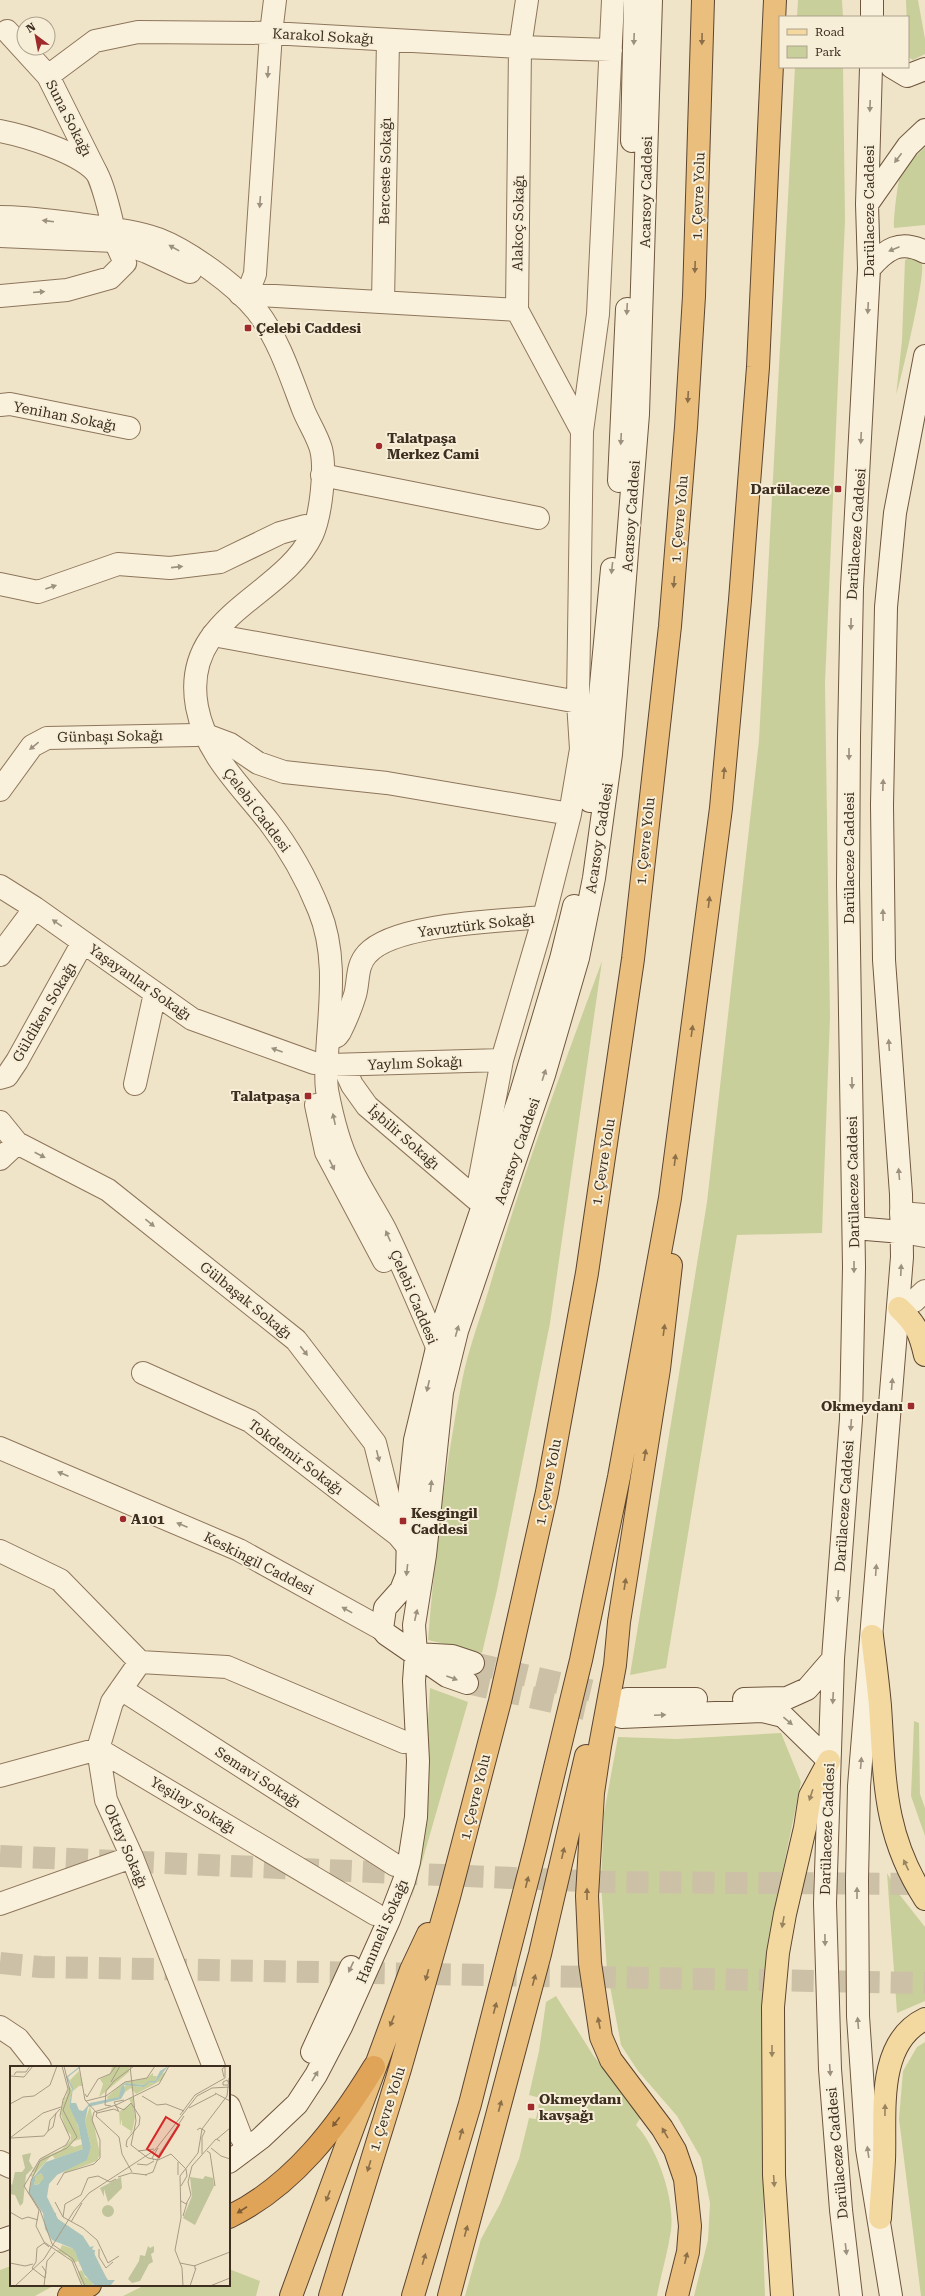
<svg xmlns="http://www.w3.org/2000/svg" width="925" height="2296" font-family="'Roboto Serif',serif">
<rect width="100%" height="100%" fill="#f0e4c8"/>
<!-- green -->
<path fill="#c9cf9b" d="M798,0H842L843,17H797Z
M906,0H918L925,39V54L913,60L908,57Z
M795,67H843L845,220L825,683L830,1017L822,1233L737,1235L666,1668L630,1675L707,1202L759,740Z
M925,147V225L894,228C893,221 898,178 901,173C908,163 917,155 925,147Z
M909,258C914,259 919,259 922,264C925,279 902,376 896,396L902,340L905,260Z
M602,961L550,1323L497,1590L482,1653L428,1640C435,1553 445,1466 462,1381C468,1350 480,1319 489,1289C521,1178 562,1070 602,961Z
M430,1688L468,1702L412,1897L425,1773Z
M914,1721L919,1723L920,1794L925,1808V1836L911,1796Z
M781,1733L801,1782L782,1874L769,1963L763,2239L765,2296H694L708,2240L710,2203L701,2158L677,2116L638,2071L621,2045L607,1970L601,1883L604,1813L618,1737L677,1739Z
M887,1873L899,1894L925,1927V2001L897,2013Z
M556,1996L593,2055L641,2117L636,2125C657,2147 675,2199 671,2230C668,2252 661,2274 657,2296H465L481,2239L500,2204L519,2159L529,2118L536,2119L540,2098L529,2095L539,2051L546,2002Z
M925,2042V2296H921L899,2119L903,2071L917,2047Z
M11,2266V2285H55L35,2296H0V2270Z
M229,2269L260,2281L256,2296H123L145,2285H229Z"/>
<g fill="none" stroke-linecap="round" stroke-linejoin="round">
<!-- secondary-tunnel -->
<path stroke="#ccc0a6" stroke-width="22" stroke-dasharray="22 11" stroke-linecap="butt" d="M473,1663L627,1699
M467,1683L621,1717"/>
<!-- primary-tunnel -->
<path stroke="#ccc0a6" stroke-width="22" stroke-dasharray="22 11" stroke-linecap="butt" d="M0,1856L606,1882L925,1884
M0,1963L41,1967L925,1983"/>
<!-- minor casing -->
<g stroke="#8d765c" stroke-width="24">
<path id="minor" d="M527,0L520,47L517,310L582,431
M7,31L48,76L96,172
M48,76L95,41L138,32L271,33L520,47L611,50
M240,294L250,287L255,274L271,33L275,0
M240,294L517,310
M0,296L67,290L110,278L125,263L115,241
M383,302L388,40
M0,405L10,404L129,428
M322,475L538,518
M0,584L38,592L118,564L170,568L220,562L280,533L305,526
M213,635L578,702
M206,735L230,744L258,763L284,772L387,783L570,814L544,917L502,1060L476,1199L367,1106L352,1085L343,1065
M0,790L32,746L47,738L196,735
M570,814L581,749L578,702L582,431L598,314L613,0
M0,886L35,908L192,1019L314,1063
M0,955L35,908
M328,1040L337,1036L340,1032C346,1020 351,1008 355,995C359,981 356,966 367,954C394,923 503,921 544,917
M330,1065L502,1060
M0,1078L7,1076L17,1061L83,942
M135,1084L155,993
M0,1122L17,1143L108,1190L296,1340L375,1443L398,1535L408,1547
M0,1159L17,1143
M143,1373L250,1421L398,1535
M0,1551L60,1580L140,1662
M121,1689L395,1865
M0,1776L98,1749L375,1914
M0,1904L132,1857
M0,2027L18,2039L40,2067
M214,2067L132,1857L106,1800L98,1749L112,1702L140,1662L227,1667L404,1742
M229,2106L241,2137
M0,2162L11,2167"/>
</g>
<!-- tertiary casing -->
<g stroke="#8d765c" stroke-width="24">
<path id="tertiary" d="M0,131C26,136 77,152 95,171C102,178 115,230 115,241
M0,217C27,217 53,221 79,224C105,228 133,230 158,239C189,251 236,285 257,311C279,340 290,375 303,409C308,422 317,435 321,449C326,469 321,515 312,535C282,598 180,615 197,707C206,755 241,786 269,822C289,848 307,880 319,910C336,951 331,997 328,1039C327,1056 325,1074 327,1090C332,1116 338,1143 350,1166C360,1188 374,1208 385,1229C404,1268 421,1309 438,1349
M0,236L115,241L147,252L190,272
M316,1105L326,1152L384,1261
M901,1213L925,1215
M902,1232L925,1236
M899,1308L914,1301L925,1291
M0,1448L239,1550L382,1629"/>
</g>
<!-- secondary casing -->
<g stroke="#6f573f" stroke-width="24">
<path id="secondary" d="M872,17V0
M892,67L907,76L925,69
M632,141L635,0
M868,203L908,146L925,130
M869,269C886,249 900,239 925,252
M619,481L627,309
M590,801L612,569
M854,1228L902,1232
M416,1654L452,1656L473,1663
M467,1683L447,1676L386,1634L382,1629L385,1608L401,1590L407,1575L409,1498L415,1440L442,1327L521,1093L561,959L574,906
M627,1699H696
M744,1699L787,1698L807,1689L833,1659
M621,1717L762,1711L783,1716L829,1761
M312,2052L351,1967
M229,2162L261,2138L297,2104L316,2075L341,2027L389,1920L404,1881L409,1862L416,1817L418,1761L414,1681L416,1654L414,1625L425,1555L442,1392L457,1331L544,1075L578,958L594,878L611,754L638,414L651,0
M0,2241L11,2237
M851,2296L841,2210L830,2069L825,1903L833,1659L851,1419L854,1267L848,885L849,737L852,588L869,269L867,204L871,67
M891,2296L867,2149L858,2016L857,1879L859,1786L902,1257L901,1194L884,960L882,805L886,607L895,513L925,356"/>
</g>
<!-- primary casing -->
<g stroke="#5b4430" stroke-width="24">
<path id="primary" d="M899,1308C916,1324 920,1333 925,1355
M872,1636C875,1660 878,1683 880,1706C885,1780 883,1834 925,1899
M880,2218C881,2199 883,2180 884,2160C886,2116 875,2043 925,2019
M782,2296L774,2175L773,2007L778,1953L785,1914L805,1828L810,1796L829,1761"/>
</g>
<!-- trunk casing -->
<g stroke="#5b4430" stroke-width="24">
<path id="trunk" d="M671,1265L659,1369L619,1622L615,1665L600,1746L593,1793L587,1896L590,1963L601,2037L611,2060L662,2128L675,2150L685,2179L690,2226L688,2252L677,2296
M291,2296L411,1970L428,1934
M330,2296L400,2069L449,1897L500,1701L547,1492L587,1273L633,959L670,626L686,427L694,296L703,0
M413,2296L470,2104L536,1846L581,1660L619,1477L670,1198L721,808L740,600L758,367L775,0
M449,2296L540,1954L586,1756"/>
</g>
<!-- motorway casing -->
<g stroke="#5b4430" stroke-width="24">
<path id="motorway" d="M229,2217C293,2186 338,2126 374,2067
M69,2296L90,2285"/>
</g>
<!-- minor -->
<use href="#minor" stroke="#faf1dc" stroke-width="22"/>
<!-- tertiary -->
<use href="#tertiary" stroke="#faf1dc" stroke-width="22"/>
<!-- secondary -->
<use href="#secondary" stroke="#faf1dc" stroke-width="22"/>
<!-- primary -->
<use href="#primary" stroke="#f3d9a0" stroke-width="22"/>
<!-- trunk -->
<use href="#trunk" stroke="#eabe7c" stroke-width="22"/>
<!-- motorway -->
<use href="#motorway" stroke="#e0a458" stroke-width="22"/>
</g>
<!-- one-way arrows -->
<defs><path id="oneway-solid" d="M-6-.8H1V-3.2L6.5 0L1 3.2V.8H-6Z"/></defs>
<g fill="#9c907e">
<use href="#oneway-solid" transform="translate(634 39) rotate(92)"/>
<use href="#oneway-solid" transform="translate(268 72) rotate(94)"/>
<use href="#oneway-solid" transform="translate(870 106) rotate(92)"/>
<use href="#oneway-solid" transform="translate(898 158) rotate(127)"/>
<use href="#oneway-solid" transform="translate(260 202) rotate(94)"/>
<use href="#oneway-solid" transform="translate(48 221) rotate(-173)"/>
<use href="#oneway-solid" transform="translate(174 248) rotate(-151)"/>
<use href="#oneway-solid" transform="translate(894 249) rotate(157)"/>
<use href="#oneway-solid" transform="translate(39 292) rotate(-5)"/>
<use href="#oneway-solid" transform="translate(868 308) rotate(93)"/>
<use href="#oneway-solid" transform="translate(627 309) rotate(93)"/>
<use href="#oneway-solid" transform="translate(861 438) rotate(93)"/>
<use href="#oneway-solid" transform="translate(621 439) rotate(93)"/>
<use href="#oneway-solid" transform="translate(177 567) rotate(-6)"/>
<use href="#oneway-solid" transform="translate(612 568) rotate(96)"/>
<use href="#oneway-solid" transform="translate(51 587) rotate(-19)"/>
<use href="#oneway-solid" transform="translate(851 624) rotate(91)"/>
<use href="#oneway-solid" transform="translate(34 746) rotate(141)"/>
<use href="#oneway-solid" transform="translate(849 754) rotate(90)"/>
<use href="#oneway-solid" transform="translate(883 785) rotate(-88)"/>
<use href="#oneway-solid" transform="translate(883 915) rotate(-91)"/>
<use href="#oneway-solid" transform="translate(57 923) rotate(-145)"/>
<use href="#oneway-solid" transform="translate(889 1045) rotate(-94)"/>
<use href="#oneway-solid" transform="translate(277 1050) rotate(-160)"/>
<use href="#oneway-solid" transform="translate(544 1075) rotate(-72)"/>
<use href="#oneway-solid" transform="translate(852 1083) rotate(89)"/>
<use href="#oneway-solid" transform="translate(334 1119) rotate(-102)"/>
<use href="#oneway-solid" transform="translate(40 1155) rotate(27)"/>
<use href="#oneway-solid" transform="translate(332 1165) rotate(64)"/>
<use href="#oneway-solid" transform="translate(899 1174) rotate(-95)"/>
<use href="#oneway-solid" transform="translate(150 1223) rotate(39)"/>
<use href="#oneway-solid" transform="translate(388 1236) rotate(-114)"/>
<use href="#oneway-solid" transform="translate(854 1267) rotate(90)"/>
<use href="#oneway-solid" transform="translate(901 1270) rotate(-87)"/>
<use href="#oneway-solid" transform="translate(457 1331) rotate(-74)"/>
<use href="#oneway-solid" transform="translate(304 1351) rotate(52)"/>
<use href="#oneway-solid" transform="translate(892 1384) rotate(-85)"/>
<use href="#oneway-solid" transform="translate(428 1386) rotate(103)"/>
<use href="#oneway-solid" transform="translate(851 1425) rotate(94)"/>
<use href="#oneway-solid" transform="translate(378 1456) rotate(76)"/>
<use href="#oneway-solid" transform="translate(63 1474) rotate(-157)"/>
<use href="#oneway-solid" transform="translate(431 1486) rotate(-84)"/>
<use href="#oneway-solid" transform="translate(182 1525) rotate(-157)"/>
<use href="#oneway-solid" transform="translate(407 1570) rotate(96)"/>
<use href="#oneway-solid" transform="translate(876 1570) rotate(-86)"/>
<use href="#oneway-solid" transform="translate(838 1596) rotate(94)"/>
<use href="#oneway-solid" transform="translate(347 1610) rotate(-151)"/>
<use href="#oneway-solid" transform="translate(416 1615) rotate(-77)"/>
<use href="#oneway-solid" transform="translate(452 1678) rotate(20)"/>
<use href="#oneway-solid" transform="translate(833 1698) rotate(93)"/>
<use href="#oneway-solid" transform="translate(660 1715) rotate(-3)"/>
<use href="#oneway-solid" transform="translate(788 1721) rotate(40)"/>
<use href="#oneway-solid" transform="translate(861 1763) rotate(-85)"/>
<use href="#oneway-solid" transform="translate(857 1893) rotate(-90)"/>
<use href="#oneway-solid" transform="translate(825 1940) rotate(89)"/>
<use href="#oneway-solid" transform="translate(351 1967) rotate(115)"/>
<use href="#oneway-solid" transform="translate(858 2023) rotate(-95)"/>
<use href="#oneway-solid" transform="translate(830 2070) rotate(86)"/>
<use href="#oneway-solid" transform="translate(315 2076) rotate(-59)"/>
<use href="#oneway-solid" transform="translate(868 2152) rotate(-98)"/>
<use href="#oneway-solid" transform="translate(846 2249) rotate(83)"/>
</g>
<g fill="#8b6f49">
<use href="#oneway-solid" transform="translate(702 39) rotate(91)"/>
<use href="#oneway-solid" transform="translate(695 267) rotate(92)"/>
<use href="#oneway-solid" transform="translate(688 397) rotate(93)"/>
<use href="#oneway-solid" transform="translate(674 582) rotate(95)"/>
<use href="#oneway-solid" transform="translate(724 773) rotate(-85)"/>
<use href="#oneway-solid" transform="translate(709 902) rotate(-83)"/>
<use href="#oneway-solid" transform="translate(692 1031) rotate(-82)"/>
<use href="#oneway-solid" transform="translate(675 1160) rotate(-83)"/>
<use href="#oneway-solid" transform="translate(664 1330) rotate(-82)"/>
<use href="#oneway-solid" transform="translate(645 1455) rotate(-81)"/>
<use href="#oneway-solid" transform="translate(625 1584) rotate(-81)"/>
<use href="#oneway-solid" transform="translate(563 1853) rotate(-77)"/>
<use href="#oneway-solid" transform="translate(527 1882) rotate(-76)"/>
<use href="#oneway-solid" transform="translate(587 1894) rotate(-90)"/>
<use href="#oneway-solid" transform="translate(427 1975) rotate(106)"/>
<use href="#oneway-solid" transform="translate(534 1980) rotate(-75)"/>
<use href="#oneway-solid" transform="translate(495 2008) rotate(-75)"/>
<use href="#oneway-solid" transform="translate(392 2021) rotate(112)"/>
<use href="#oneway-solid" transform="translate(599 2023) rotate(-101)"/>
<use href="#oneway-solid" transform="translate(500 2106) rotate(-75)"/>
<use href="#oneway-solid" transform="translate(665 2133) rotate(-120)"/>
<use href="#oneway-solid" transform="translate(461 2134) rotate(-74)"/>
<use href="#oneway-solid" transform="translate(369 2166) rotate(107)"/>
<use href="#oneway-solid" transform="translate(328 2196) rotate(111)"/>
<use href="#oneway-solid" transform="translate(466 2231) rotate(-75)"/>
<use href="#oneway-solid" transform="translate(686 2258) rotate(-77)"/>
<use href="#oneway-solid" transform="translate(424 2259) rotate(-74)"/>
</g>
<g fill="#988460">
<use href="#oneway-solid" transform="translate(811 1795) rotate(108)"/>
<use href="#oneway-solid" transform="translate(906 1865) rotate(-115)"/>
<use href="#oneway-solid" transform="translate(783 1922) rotate(100)"/>
<use href="#oneway-solid" transform="translate(772 2051) rotate(90)"/>
<use href="#oneway-solid" transform="translate(885 2110) rotate(-89)"/>
<use href="#oneway-solid" transform="translate(774 2181) rotate(86)"/>
</g>
<g fill="#7e5d36">
<use href="#oneway-solid" transform="translate(336 2122) rotate(128)"/>
<use href="#oneway-solid" transform="translate(242 2210) rotate(147)"/>
</g>
<!-- markers -->
<g fill="#9e2a2b" stroke="#f7eed8" stroke-width="1.5">
<rect x="244" y="324" width="8" height="8" rx="2"/>
<circle cx="379" cy="446" r="4"/>
<rect x="834" y="485" width="8" height="8" rx="2"/>
<rect x="304" y="1092" width="8" height="8" rx="2"/>
<rect x="907" y="1402" width="8" height="8" rx="2"/>
<circle cx="123" cy="1519" r="4"/>
<rect x="399" y="1517" width="8" height="8" rx="2"/>
<rect x="527" y="2103" width="8" height="8" rx="2"/>
</g>
<g text-anchor="middle" stroke-width="4" stroke-linejoin="round" paint-order="stroke">
<!-- street labels -->
<g font-size="14" fill="#3d2e20" stroke="#f7eed8">
<text transform="translate(323 36) rotate(3)" y="5">Karakol Sokağı</text>
<text transform="translate(69 118) rotate(63)" y="5">Suna Sokağı</text>
<text transform="translate(385 171) rotate(-89)" y="5">Berceste Sokağı</text>
<text transform="translate(646 192) rotate(-89)" y="5">Acarsoy Caddesi</text>
<text transform="translate(698 196) rotate(-88)" y="5">1. Çevre Yolu</text>
<text transform="translate(869 211) rotate(-90)" y="5">Darülaceze Caddesi</text>
<text transform="translate(518 223) rotate(-89)" y="5">Alakoç Sokağı</text>
<text transform="translate(65 416) rotate(11)" y="5">Yenihan Sokağı</text>
<text transform="translate(631 516) rotate(-86)" y="5">Acarsoy Caddesi</text>
<text transform="translate(679 519) rotate(-85)" y="5">1. Çevre Yolu</text>
<text transform="translate(856 534) rotate(-86)" y="5">Darülaceze Caddesi</text>
<text transform="translate(110 736) rotate(-1)" y="5">Günbaşı Sokağı</text>
<text transform="translate(257 810) rotate(53)" y="5">Çelebi Caddesi</text>
<text transform="translate(599 838) rotate(-81)" y="5">Acarsoy Caddesi</text>
<text transform="translate(645 841) rotate(-84)" y="5">1. Çevre Yolu</text>
<text transform="translate(849 858) rotate(-90)" y="5">Darülaceze Caddesi</text>
<text transform="translate(476 925) rotate(-7)" y="5">Yavuztürk Sokağı</text>
<text transform="translate(140 982) rotate(35)" y="5">Yaşayanlar Sokağı</text>
<text transform="translate(44 1012) rotate(-60)" y="5">Güldiken Sokağı</text>
<text transform="translate(415 1063) rotate(-2)" y="5">Yaylım Sokağı</text>
<text transform="translate(404 1137) rotate(41)" y="5">İşbilir Sokağı</text>
<text transform="translate(517 1151) rotate(-71)" y="5">Acarsoy Caddesi</text>
<text transform="translate(603 1162) rotate(-81)" y="5">1. Çevre Yolu</text>
<text transform="translate(853 1182) rotate(-91)" y="5">Darülaceze Caddesi</text>
<text transform="translate(414 1297) rotate(67)" y="5">Çelebi Caddesi</text>
<text transform="translate(246 1300) rotate(39)" y="5">Gülbaşak Sokağı</text>
<text transform="translate(296 1457) rotate(37)" y="5">Tokdemir Sokağı</text>
<text transform="translate(548 1482) rotate(-79)" y="5">1. Çevre Yolu</text>
<text transform="translate(844 1506) rotate(-86)" y="5">Darülaceze Caddesi</text>
<text transform="translate(259 1563) rotate(27)" y="5">Keskingil Caddesi</text>
<text transform="translate(258 1777) rotate(33)" y="5">Semavi Sokağı</text>
<text transform="translate(475 1797) rotate(-76)" y="5">1. Çevre Yolu</text>
<text transform="translate(193 1805) rotate(31)" y="5">Yeşilay Sokağı</text>
<text transform="translate(827 1829) rotate(-88)" y="5">Darülaceze Caddesi</text>
<text transform="translate(126 1846) rotate(67)" y="5">Oktay Sokağı</text>
<text transform="translate(382 1931) rotate(-67)" y="5">Hanımeli Sokağı</text>
<text transform="translate(387 2109) rotate(-72)" y="5">1. Çevre Yolu</text>
<text transform="translate(837 2153) rotate(-95)" y="5">Darülaceze Caddesi</text>
</g>
<!-- poi labels -->
<g font-size="14" font-weight="bold" fill="#3d2e20" stroke="#f7eed8" text-anchor="start">
<text x="256" y="333">Çelebi Caddesi</text>
<text x="387" y="443">Talatpaşa<tspan x="387" dy="16">Merkez Cami</tspan></text>
<text x="830" y="494" text-anchor="end">Darülaceze</text>
<text x="300" y="1101" text-anchor="end">Talatpaşa</text>
<text x="903" y="1411" text-anchor="end">Okmeydanı</text>
<text x="411" y="1518">Kesgingil<tspan x="411" dy="16">Caddesi</tspan></text>
<text x="131" y="1524">A101</text>
<text x="539" y="2104">Okmeydanı<tspan x="539" dy="16">kavşağı</tspan></text>
</g>
</g>
<!-- overview -->
<g transform="translate(10 2066)">
<rect width="220" height="220" fill="#f0e4c8"/>
<path d="M119,0V6L89,31L93,18L90,13L100,8L102,1ZM69,5L73,20H69L63,25L60,14ZM156,6L152,14L126,28L121,22L115,26L112,22L117,19L132,21L139,16L145,17L151,8ZM143,7V10H147L145,15L134,19L115,17L111,21L110,31L98,34L97,31L113,17L137,12ZM59,19L62,24L59,40L66,52L71,73L64,75L53,84L60,79L64,81L73,78V83L45,93L42,89L22,111L19,109L24,107L22,105L32,92L51,84L61,74V69L56,64L51,48L53,35H54L56,32L54,34L52,33L56,31ZM123,31L125,52L122,66L119,69L121,65L112,59V53L110,60L109,46L121,37L119,33ZM80,40L90,88L87,95L52,108L58,102L77,93L81,81L75,55ZM31,107L35,112L31,117L24,119L26,110ZM52,179L64,183L71,199L67,201L70,199L68,195L64,197L56,188L57,190L44,184H50ZM72,204L75,211L82,215L83,219L74,220L71,216L68,206Z" fill="#c9cf9b"/>
<path d="M21,87L19,95L23,102L16,109L13,137L10,140L5,129L0,128V117L2,119L5,106H12L15,102L12,89ZM195,110L203,112L204,120L185,159L173,152L182,130L180,111L193,113ZM111,111L112,122L98,136L94,123V131L90,122ZM92 145a6 6 0 1 1 12 0a6 6 0 1 1-12 0ZM138,180L140,182L144,180V186L141,188L143,196L139,198L130,215L122,217L118,213L129,195L130,189L135,190Z" fill="#bfc49a"/>
<path d="M70,0H72L58,11L63,22L61,37H66L69,44L73,45L80,37L109,31L111,21L115,17L134,19L139,15H145L150,5L158,0L145,17L139,16L134,21L114,19L115,26L111,33L78,41L75,55L81,81L77,94L47,109L39,118L37,131L48,153L73,170L80,181L84,180L82,183L96,211L98,214H105L100,220H85L74,208L64,183L42,174L35,163L33,147L19,127L22,113L36,96L73,83L68,59L59,40L62,23L56,11ZM31,107L34,112L29,118L24,119L26,110Z" fill="#a9c4bc" fill-rule="evenodd"/>
<path fill="none" stroke="#a9c4bc" stroke-width="2" d="M32,144L45,148L43,154L50,163M44,150L45,155L51,161M55,163L76,180M55,165L83,185M53,167L64,179V183L84,185L82,194L89,212L85,220M83,187V194L94,220"/>
<path fill="none" stroke="#a89b85" stroke-width="1" d="M52,0L58,23L53,34L50,50L60,72L56,79L30,93L14,120L29,144L26,160L34,176L62,195L72,220M54,0L60,25L53,44L67,71L57,82L30,95L21,115L19,127L30,144L42,178L63,193L75,220M69,0L75,34L87,47L86,50L109,71L112,88L122,106M120,0L126,55L121,79L138,92L148,94M4,9L6,6H16L20,0M0,10L14,11L23,0M214,11L212,3L216,0M101,16L110,0M218,19H213V16L217,14L219,18M205,27L220,35M75,28L77,31L88,13L100,8L106,0M132,30L147,39L156,38L174,45M76,35L96,30L115,16L137,12L145,0M0,38L13,31L24,30L40,19L47,0M101,40L95,39L96,25L104,15L124,0M105,40L114,44L121,37L130,51L129,59L117,74L116,80L118,81M179,42L206,28M109,46L104,36L114,34M87,47L104,43L108,45M170,49L185,29L215,12V1M187,64L190,62L195,65L192,71V88M38,65L43,61L46,47M0,72L33,47L51,41M1,72L34,70L38,65L40,54L50,43M207,73L220,62M201,82L211,90L220,93M128,85L144,83M197,85L200,87L205,120M144,94L142,92L148,82M148,94L161,88L176,103L177,110L171,120M168,96V109M127,98L137,99L144,95M135,109L143,106L150,87L174,50M108,111L121,107L137,109M47,119L54,107L84,98L90,92V74L82,54L84,46L106,39L149,18L159,0M171,135L176,138L181,129L178,116L182,100L206,73L210,75M45,136L53,151L73,162L87,174L98,197L109,190M0,146L12,153L18,151L28,154M173,150L177,137M53,151L55,138L71,129L78,112L88,110L100,116L106,113M61,156L72,137M89,183V191L96,202L103,196M0,197L15,200L23,198M170,197L185,200V203M32,200L36,206L35,212M184,200L220,186M22,202L35,212M22,202L26,196L27,182L34,177L39,181M5,220L34,193L64,145L79,127L145,84L187,30L202,22L220,21M34,220L37,195L45,186M173,220L172,202L165,184L171,152L170,110L188,87L192,63L217,30L219,12M180,220L186,202M200,220L220,212"/>
<path fill="#d62828" fill-opacity="0.15" stroke="#d62828" stroke-width="2" d="M156,51L169,59L149,91L137,83Z"/>
<rect width="220" height="220" fill="none" stroke="#3d2e20" stroke-width="2"/>
</g>
<!-- legend -->
<rect x="779" y="16" width="130" height="52" fill="#f7eed8" stroke="#ada18e"/>
<rect x="787" y="29" width="20" height="6" fill="#f3d9a0" stroke="#ada18e"/>
<text x="815" y="36" font-size="12" fill="#3d2e20">Road</text>
<rect x="787" y="46" width="20" height="12" fill="#c9cf9b" stroke="#ada18e"/>
<text x="815" y="56" font-size="12" fill="#3d2e20">Park</text>
<!-- north arrow -->
<g transform="translate(36 36) rotate(328)"><circle r="19" fill="#f7eed8" stroke="#ada18e"/>
<path d="M0-3L7 15L0 10L-7 15Z" fill="#9e2a2b"/>
<text y="-6" font-size="11" font-weight="bold" text-anchor="middle" fill="#3d2e20">N</text>
</g>
</svg>
